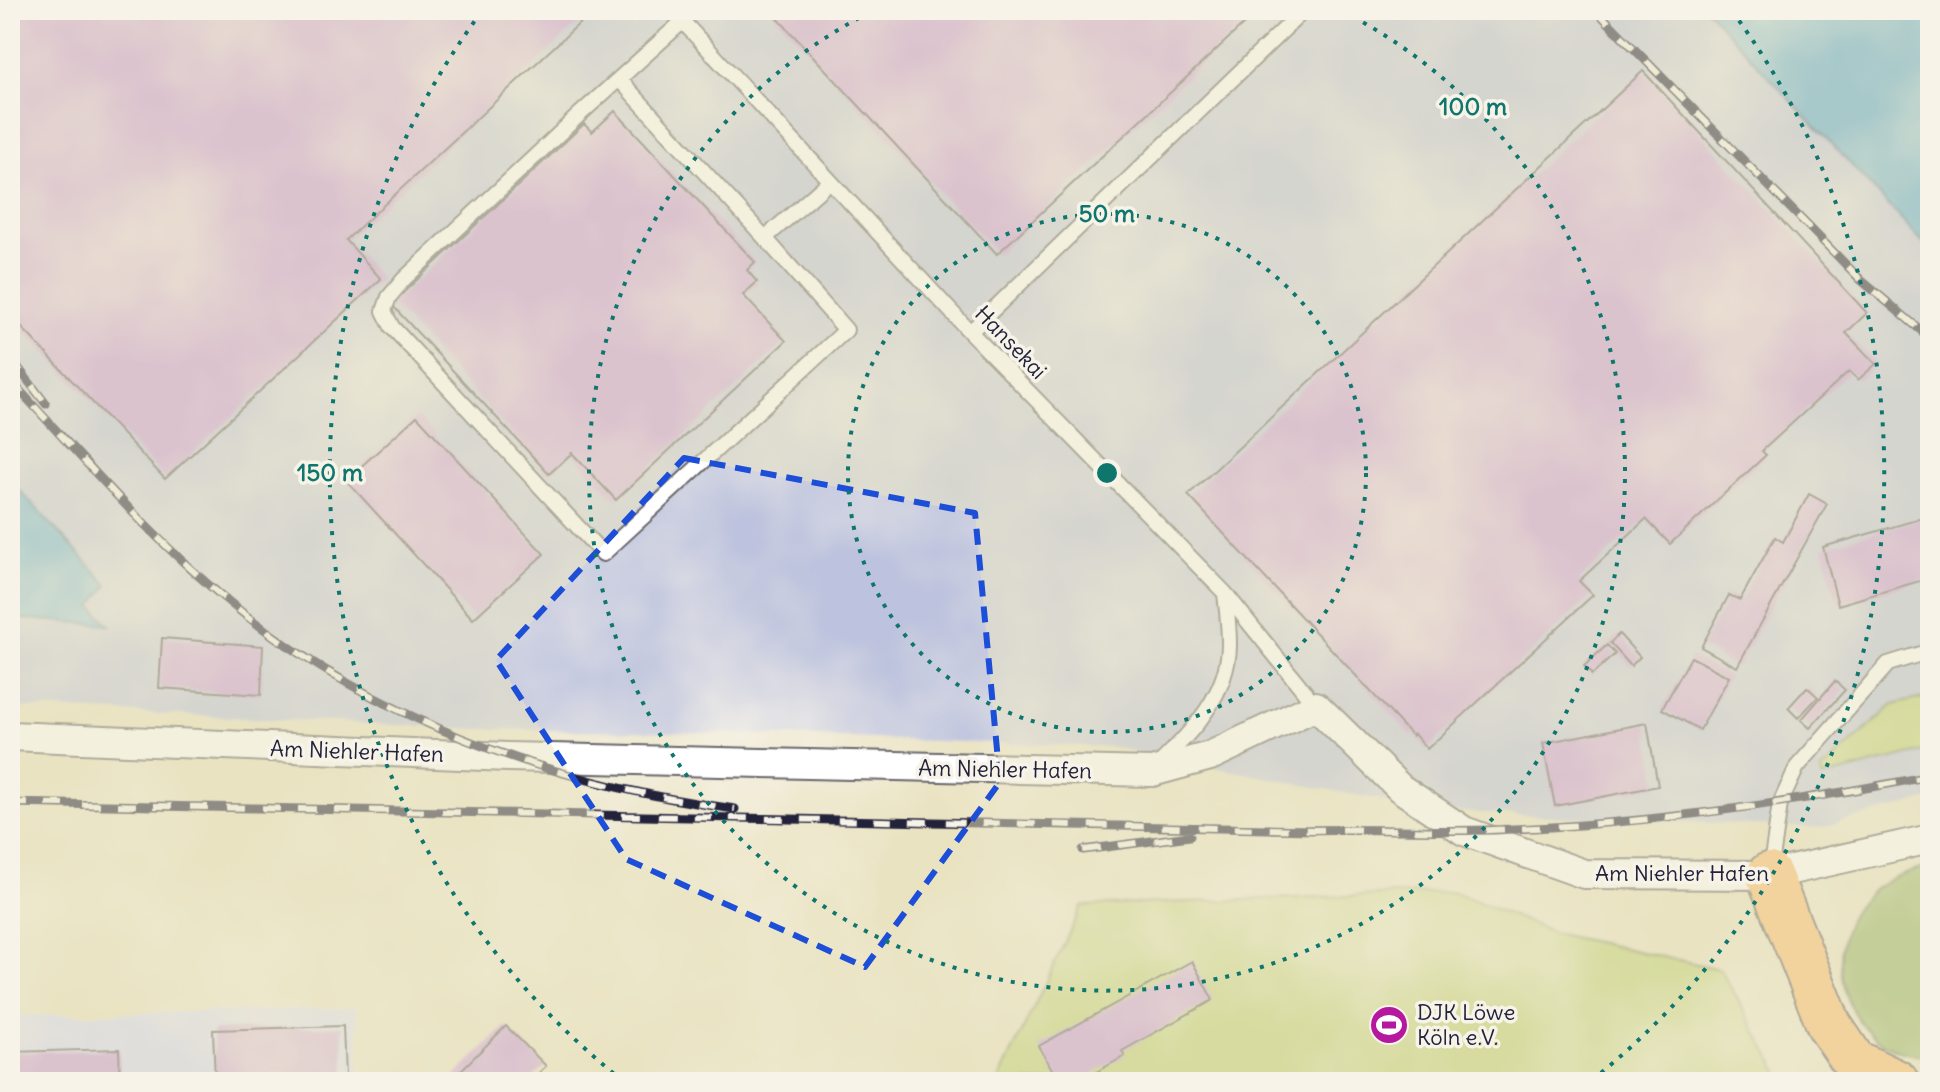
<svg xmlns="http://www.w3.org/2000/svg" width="1940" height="1092" font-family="Delius,sans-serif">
<rect width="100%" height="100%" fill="#f7f3e8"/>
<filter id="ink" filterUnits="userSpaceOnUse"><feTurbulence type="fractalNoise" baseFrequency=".0125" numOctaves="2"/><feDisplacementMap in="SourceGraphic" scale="16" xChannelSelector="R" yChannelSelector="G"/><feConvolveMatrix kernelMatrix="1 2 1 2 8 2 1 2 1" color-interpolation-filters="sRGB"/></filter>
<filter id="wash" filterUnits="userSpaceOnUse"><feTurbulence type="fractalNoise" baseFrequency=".006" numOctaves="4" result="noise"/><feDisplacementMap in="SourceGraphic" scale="32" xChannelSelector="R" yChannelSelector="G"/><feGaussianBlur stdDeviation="1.8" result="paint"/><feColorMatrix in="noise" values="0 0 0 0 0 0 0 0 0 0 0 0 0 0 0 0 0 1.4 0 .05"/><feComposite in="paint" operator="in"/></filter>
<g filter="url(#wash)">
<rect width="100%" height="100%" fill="#eae3c2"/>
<!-- built -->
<path fill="#d5d8f9" d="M357,1008L359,1082H10V1016Z"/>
<!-- industrial -->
<path fill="#bdc3de" d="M10,10H1707L1930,250V799L1819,828L1436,811L1111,747L640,731L479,729L10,707V618L109,625L92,606L107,585L10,480Z"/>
<!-- green -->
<path fill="#c1d173" stroke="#727a57" stroke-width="2" d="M1930,696V749L1822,778L1821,771L1893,705Z
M1455,892L1553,933L1720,969L1785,1082H998L1082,906Z"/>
<!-- forest -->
<path fill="#98b365" stroke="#5d6a50" stroke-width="2" d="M1930,866V1055C1848,1060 1809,948 1869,894C1886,878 1909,873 1930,866Z"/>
<!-- water -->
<path fill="#59a8d3" stroke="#3e6587" stroke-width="2" d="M1707,10H1930V250Z
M10,480L108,585L92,606L110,625L10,618Z"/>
<g id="blocks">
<!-- building -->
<path fill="#ca9bdb" d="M10,10H574L583,20L346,240L381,279L165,479L10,315Z
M770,10H1259L997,254Z
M1643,71L1867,313L1846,333L1876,364L1858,380L1849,371L1762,451L1766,455L1670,544L1646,519L1579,581L1593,595L1427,749L1414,734L1412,736L1188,495Z
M615,111L755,262L747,270L757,282L743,295L786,341L616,500L572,453L549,474L391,304L584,124L592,132Z
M417,416L544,554L473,619L346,480Z
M1809,494L1827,504L1737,667L1701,647L1729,595L1740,600L1775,537L1783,542Z
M1930,516V578L1838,605L1823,547Z
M1619,634L1640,657L1631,666L1610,643Z
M162,638L263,646L261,695L159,688Z
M1607,645L1615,654L1592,675L1584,666Z
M1691,657L1729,677L1700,730L1662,709Z
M1835,681L1845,690L1810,728L1801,720Z
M1807,687L1818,697L1798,718L1788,708Z
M1647,723L1658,786L1555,806L1543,743Z
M1192,961L1213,1000L1122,1051L1125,1056L1078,1082H1059L1039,1046Z
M343,1026L345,1078L215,1082L213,1030Z
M506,1026L546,1066L529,1082H449Z
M119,1049L120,1082H10V1052Z"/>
</g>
</g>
<g filter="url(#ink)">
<use href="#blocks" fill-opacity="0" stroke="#68666a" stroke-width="2"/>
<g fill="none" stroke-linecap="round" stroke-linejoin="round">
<!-- lane casing -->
<g stroke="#68666a" stroke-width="18">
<path id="lane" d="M672,10L970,332L1225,593L1316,706
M683,21L579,115L404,279L389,297L384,311L392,327L603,554L846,330L765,238L830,181
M619,79L765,238
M970,332L1304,10
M1158,765C1191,733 1229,694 1229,644C1229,627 1227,610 1225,594
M1770,873L1780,804L1797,767L1888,664L1930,651"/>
</g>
<!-- street casing -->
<g stroke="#68666a" stroke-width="32">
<path id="street" d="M10,736L508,757L1152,772L1210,756L1316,706L1400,788L1464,831L1584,874L1769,875L1930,839"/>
</g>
<!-- primary casing -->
<g stroke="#68666a" stroke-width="48">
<path id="primary" d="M1769,875L1829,1025L1854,1062L1896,1082"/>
</g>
<!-- lane -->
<use href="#lane" stroke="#fff" stroke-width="14"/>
<!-- street -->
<use href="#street" stroke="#fff" stroke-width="28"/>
<!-- primary -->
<use href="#primary" stroke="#fdbc70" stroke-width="44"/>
<!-- rail casing -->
<g stroke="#22223b" stroke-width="9">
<path id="rail" d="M1596,10L1861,280L1930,338
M10,357L46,404
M10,380C77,452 142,528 217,592C363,716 548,784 735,809
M10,803L1315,830
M1306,830C1375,828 1444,833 1513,829C1654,823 1792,803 1930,776
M1083,850L1190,836"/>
</g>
<!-- rail -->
<use href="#rail" stroke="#f7f3e8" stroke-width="6" stroke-dasharray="18" stroke-linecap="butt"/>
</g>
</g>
<!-- marked area -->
<path d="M0 0H1940V1092H0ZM684,458L975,513L1000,782L865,967L626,859L496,660Z" fill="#eae3c2" fill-opacity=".55" fill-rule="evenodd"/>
<path fill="none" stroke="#1d4ed8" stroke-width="6" stroke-dasharray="16 10" stroke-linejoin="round" d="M684,458L975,513L1000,782L865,967L626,859L496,660Z"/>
<!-- distance rings -->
<g fill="none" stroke="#0f766e" stroke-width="4" stroke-dasharray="4 8">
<circle cx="1107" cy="473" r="259"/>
<path d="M1342 11A518 518 0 1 1 872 11"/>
<path d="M623 1081A777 777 0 0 1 482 11M1732 11A777 777 0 0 1 1591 1081"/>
</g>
<!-- icons -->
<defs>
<g id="stadium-disc" transform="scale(2)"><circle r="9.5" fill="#b5179e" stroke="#f7f3e8"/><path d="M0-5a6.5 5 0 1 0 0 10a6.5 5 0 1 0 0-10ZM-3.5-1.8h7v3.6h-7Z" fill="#fff"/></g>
</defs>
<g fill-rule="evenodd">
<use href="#stadium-disc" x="1389" y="1025"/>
</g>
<g text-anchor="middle" stroke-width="7" stroke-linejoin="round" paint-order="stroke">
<!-- street labels -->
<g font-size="22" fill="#22223b" stroke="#f7f3e8">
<text transform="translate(1011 342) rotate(46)" y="8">Hansekai</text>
<text transform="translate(357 751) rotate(2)" y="8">Am Niehler Hafen</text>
<text transform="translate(1005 769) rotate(1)" y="8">Am Niehler Hafen</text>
<text x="1682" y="881">Am Niehler Hafen</text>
</g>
<!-- poi labels -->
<g font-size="22" fill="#22223b" stroke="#f7f3e8" text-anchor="start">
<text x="1417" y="1020">DJK Löwe<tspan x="1417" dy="25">Köln e.V.</tspan></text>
</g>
</g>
<circle cx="1107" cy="473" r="12" fill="#0f766e" stroke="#f7f3e8" stroke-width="4"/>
<g font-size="24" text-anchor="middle" font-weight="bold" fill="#0f766e" stroke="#f7f3e8" stroke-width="7" stroke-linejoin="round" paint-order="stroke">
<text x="1473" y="115">100 m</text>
<text x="1107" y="222">50 m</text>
<text x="330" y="481">150 m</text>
</g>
<!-- margin -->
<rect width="1940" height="1092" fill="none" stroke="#f7f3e8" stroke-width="40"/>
</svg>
